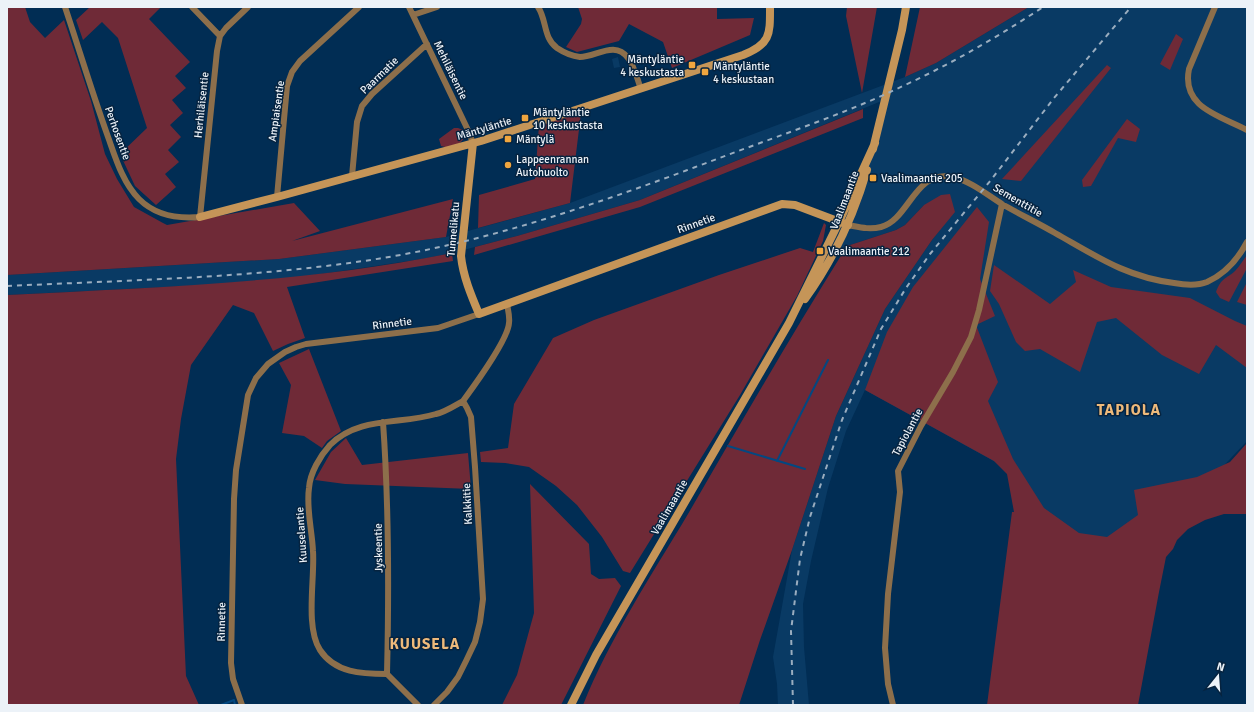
<svg xmlns="http://www.w3.org/2000/svg" width="1254" height="712" font-family="Signika,sans-serif">
<rect width="100%" height="100%" fill="#012d54"/>
<!-- built -->
<path fill="#093a64" d="M1029,7H1247V441L1142,552L1065,547L1019,475L865,390L846,431L828,488L811,561L803,604L804,647L809,705H778L777,684L773,657L792,550L836,416L885,309L932,240L955,211L924,205L905,225L896,230L847,246L843,252L832,246L848,214L884,100L640,200L517,236L452,253L422,259L301,277L207,285L7,295V275L279,259L446,237L570,203L905,77L936,63Z
M618,57L620,67L614,68L612,59Z"/>
<!-- green -->
<path fill="#6f2a37" d="M7,7H25L30,22L45,38L64,20L91,101L105,154L117,179L134,207L163,223L167,225L294,203L320,231L292,241L453,199L446,237L279,259L7,275Z
M90,7H161L149,19L190,62L175,76L186,88L172,100L183,113L170,125L181,137L168,150L179,162L165,174L176,187L156,205L135,186L120,154L147,128L118,38L102,22L83,40L76,20Z
M578,7H717V19L754,18L750,35L672,68L663,42L629,24L619,41L577,52L566,47L581,24L582,19Z
M847,7H877L862,93L846,16Z
M920,7H1029L936,63L905,77Z
M1176,34L1183,39L1170,70L1160,64Z
M1107,65L1111,68L1021,181L1002,179Z
M863,109V118L640,207L474,255L475,247L517,236L640,200Z
M581,113L570,203L478,228L479,195L535,179L539,125Z
M1127,119L1140,129L1136,142L1118,138L1091,186L1083,187L1082,180Z
M454,128H458L466,131C466,143 451,150 441,146L439,139Z
M950,194L955,212L932,240L885,309L836,416L792,550L760,640L739,705H583C610,638 651,576 688,514C740,424 792,334 847,246L896,230L905,225L924,205L941,195Z
M977,207L989,222L980,279L995,316L976,325L998,382L988,401L1013,459L1044,508L1079,533L1107,537L1138,515L1134,490L1197,477L1230,462L1247,443V514H1224L1205,520L1188,529L1177,540L1173,549L1166,557L1159,592L1138,705H987L1012,512H1014L1007,474L994,461L865,390L887,332L913,287Z
M824,223L826,225L823,241L797,296L740,395L630,573L623,571L602,537L577,505L556,486L529,467L505,463L481,462L480,452L508,448L514,404L553,338L594,320L719,275L800,248L813,252Z
M452,253L453,261L287,287L305,338L288,344L273,351L254,313L233,305L191,365L181,419L176,459L186,676L199,705H7V295C156,287 306,283 452,253Z
M1247,255V268L1229,302L1220,298L1216,292C1221,278 1226,279 1235,271C1240,266 1243,260 1247,255Z
M994,265L1050,304L1076,282L1073,270L1111,287L1190,298L1235,321L1247,326V368L1216,345L1199,374L1162,355L1116,318L1097,322L1080,372L1040,349L1025,351L1016,342L999,304L990,291Z
M1247,282V305L1237,302Z
M309,349L341,431L327,441L322,448L304,436L282,433L291,385L279,363Z
M346,438L362,465L468,453L471,489L345,484L315,480L331,452Z
M530,484L589,544L591,574L599,579L615,578L621,586L561,705H502L517,675L534,613Z"/>
<g fill="none" stroke-linecap="round" stroke-linejoin="round">
<!-- stream -->
<path stroke="#034881" stroke-width="2" d="M728,446L805,469
M777,461L828,360
M221,705L234,700L235,705"/>
<!-- street -->
<path stroke="#8d6f4b" stroke-width="6" d="M65,7C79,49 92,92 107,134C115,156 122,182 139,199C156,216 178,219 200,217L217,51L220,36L226,28L248,7
M192,7L220,36
M409,7L467,128L473,143
M538,7C547,20 543,38 557,48C563,52 572,56 580,57C596,57 615,40 628,58C635,67 637,79 641,89
M1215,7L1189,69C1181,108 1221,116 1247,130
M413,15L437,7
M352,176L357,122L362,106L372,94L427,44
M277,197L287,86L292,72L300,61L359,7
M848,225C859,227 869,230 881,227C909,220 915,169 952,177C971,181 986,194 1002,204C1019,214 1038,223 1055,233C1096,256 1126,277 1174,283C1185,285 1197,286 1207,282C1225,274 1238,259 1247,242
M383,422C389,506 389,590 387,674
M242,705L233,679L231,663L234,499L236,470L248,395L256,378L268,364L285,352L296,347L306,344L438,328L479,314
M418,705L387,674C362,674 335,673 320,650C305,627 315,578 313,551C312,530 306,508 309,488C310,473 320,456 330,445C359,416 400,425 436,414C445,412 454,406 463,401
M434,705L447,692L458,677L466,661L475,642L480,622L483,599L475,467L471,417L467,408L463,401C474,386 508,340 509,323C510,317 508,310 507,304
M893,705L888,684L885,648L888,594L900,492L898,471L921,426L953,372L971,337L979,310L1002,204"/>
<!-- secondary -->
<path stroke="#c59558" stroke-width="8" d="M473,143L461,256C463,276 471,295 479,314L782,204L795,205L848,225
M873,149L902,30L906,7
M200,217L277,197L481,141L743,55C771,44 770,34 770,7
M805,299C833,260 854,215 867,170
M571,705L596,655L789,323L839,222L875,143"/>
<!-- rail -->
<path stroke="#9aadbf" stroke-width="2" stroke-dasharray="5 5" stroke-linecap="butt" d="M7,286C132,280 259,278 383,258C498,239 608,200 717,159C780,135 845,114 905,85C953,63 999,36 1043,7
M793,705L791,631L800,559L810,517L842,420L881,329L906,288L930,254L991,180L1054,98L1131,7"/>
</g>
<!-- markers -->
<g fill="#f0a63f" stroke="#06233f" stroke-width="1.5">
<rect x="688" y="61" width="8" height="8" rx="2"/>
<rect x="701" y="68" width="8" height="8" rx="2"/>
<rect x="521" y="114" width="8" height="8" rx="2"/>
<rect x="504" y="135" width="8" height="8" rx="2"/>
<circle cx="508" cy="165" r="4"/>
<rect x="869" y="174" width="8" height="8" rx="2"/>
<rect x="816" y="247" width="8" height="8" rx="2"/>
</g>
<g text-anchor="middle" stroke-width="3" stroke-linejoin="round" paint-order="stroke">
<!-- poi labels -->
<g font-size="11" fill="#ecf2f8" stroke="#06233f" text-anchor="start">
<text x="684" y="63" text-anchor="end">Mäntyläntie<tspan x="684" dy="13">4 keskustasta</tspan></text>
<text x="713" y="70">Mäntyläntie<tspan x="713" dy="13">4 keskustaan</tspan></text>
<text x="533" y="116">Mäntyläntie<tspan x="533" dy="13">10 keskustasta</tspan></text>
<text x="516" y="143">Mäntylä</text>
<text x="516" y="163">Lappeenrannan<tspan x="516" dy="13">Autohuolto</tspan></text>
<text x="881" y="182">Vaalimaantie 205</text>
<text x="828" y="255">Vaalimaantie 212</text>
</g>
<!-- street labels -->
<g font-size="11" fill="#ecf2f8" stroke="#06233f">
<text transform="translate(451 70) rotate(64)" y="4">Mehiläisentie</text>
<text transform="translate(379 75) rotate(-44)" y="4">Paarmatie</text>
<text transform="translate(201 105) rotate(-84)" y="4">Herhiläisentie</text>
<text transform="translate(276 111) rotate(-82)" y="4">Ampiaisentie</text>
<text transform="translate(484 128) rotate(-17)" y="4">Mäntyläntie</text>
<text transform="translate(118 133) rotate(70)" y="4">Perhosentie</text>
<text transform="translate(844 200) rotate(-69)" y="4">Vaalimaantie</text>
<text transform="translate(1018 200) rotate(30)" y="4">Sementtitie</text>
<text transform="translate(696 223) rotate(-20)" y="4">Rinnetie</text>
<text transform="translate(453 229) rotate(-85)" y="4">Tunnelikatu</text>
<text transform="translate(392 323) rotate(-7)" y="4">Rinnetie</text>
<text transform="translate(907 432) rotate(-62)" y="4">Tapiolantie</text>
<text transform="translate(467 504) rotate(-93)" y="4">Kalkkitie</text>
<text transform="translate(669 507) rotate(-60)" y="4">Vaalimaantie</text>
<text transform="translate(301 535) rotate(-94)" y="4">Kuuselantie</text>
<text transform="translate(378 548) rotate(-91)" y="4">Jyskeentie</text>
<text transform="translate(221 622) rotate(-89)" y="4">Rinnetie</text>
</g>
<!-- district labels -->
<g font-size="15" font-weight="bold" letter-spacing="1" fill="#eeba7b" stroke="#06233f">
<text x="1129" y="415">TAPIOLA</text>
<text x="425" y="649">KUUSELA</text>
</g>
</g>
<!-- border -->
<rect width="1254" height="712" fill="none" stroke="#ecf2f8" stroke-width="16"/>
<!-- north arrow -->
<g transform="translate(1218 676) rotate(17)" stroke="#06233f" stroke-width="3" paint-order="stroke">
<path d="M0-3L7 15L0 10L-7 15Z" fill="#ecf2f8"/>
<text y="-6" font-size="11" font-weight="bold" text-anchor="middle" fill="#ecf2f8">N</text>
</g>
</svg>
